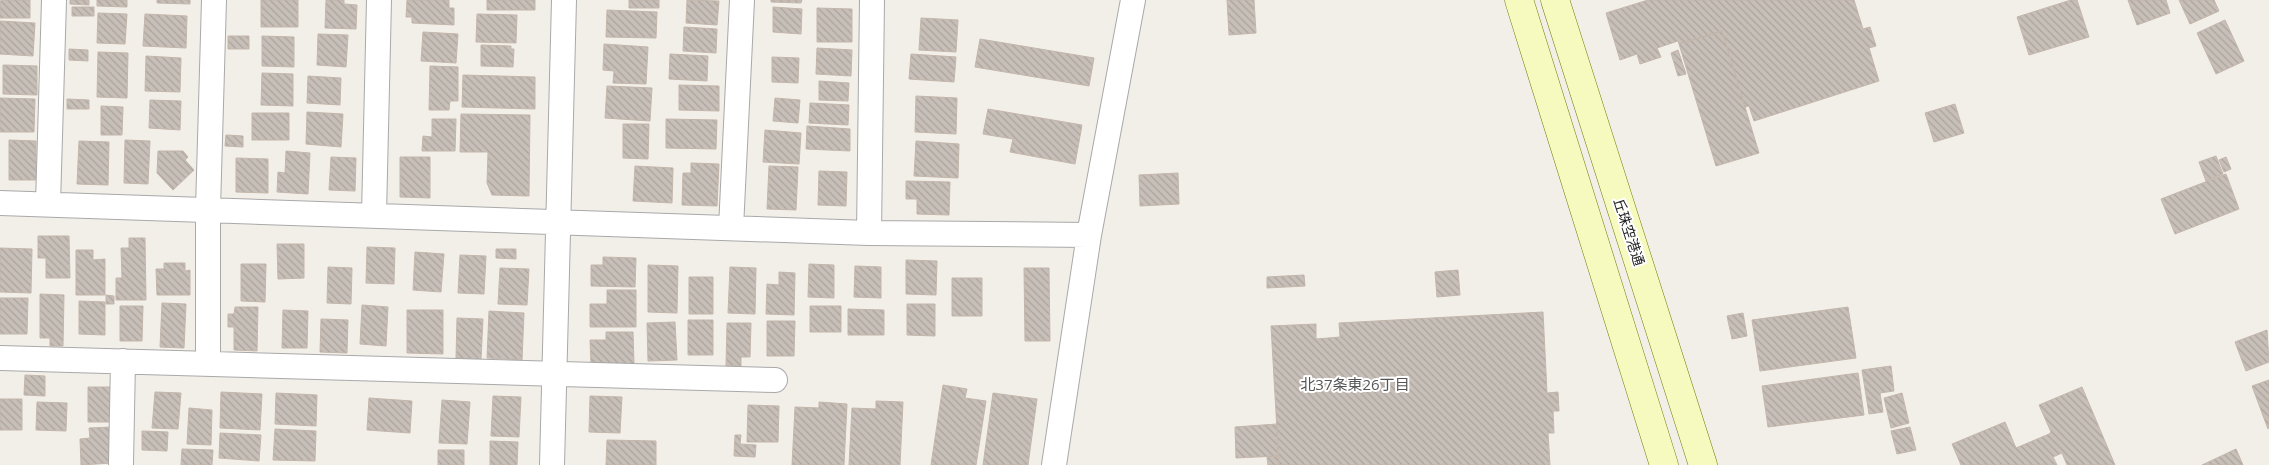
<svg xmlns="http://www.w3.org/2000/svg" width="2269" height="465" font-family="'Open Sans','Noto Sans JP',sans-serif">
<defs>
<pattern id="building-back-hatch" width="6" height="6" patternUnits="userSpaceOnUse" patternTransform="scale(1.25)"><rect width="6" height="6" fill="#c7bfb8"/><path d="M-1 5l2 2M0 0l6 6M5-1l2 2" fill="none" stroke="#aba49e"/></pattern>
</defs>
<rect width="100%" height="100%" fill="#f2efe9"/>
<!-- building -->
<path fill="url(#building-back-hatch)" stroke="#c4b6ab" d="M5,0H30V18H0V1Z
M70,0H89V5L70,4Z
M97,0H127V7L97,6Z
M157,0H190V4L157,3Z
M261,0H298V27H261Z
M326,0H344V4L357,5L356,29L325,28Z
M407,0H449V8H454V25L412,23V17H406Z
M487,0H535V10H487Z
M629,0H659V8H629Z
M687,0L719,1L717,25L686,23Z
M771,0H802L801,3L771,2Z
M1227,0H1254L1256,33L1229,35Z
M1648,0H1854L1863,29L1870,27L1876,46L1869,48L1879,81L1754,121L1749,106L1745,107L1722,31L1679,44L1678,41L1657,48L1661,57L1640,64L1637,54L1620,60L1606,13Z
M2071,0H2077L2089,37L2029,55L2017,17Z
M2128,0H2166L2170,13L2137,25Z
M2179,0H2214L2219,11L2190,24Z
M72,7H94V16H72Z
M773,7L802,9L801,34L773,32Z
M817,8L852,9V42H817Z
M607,10L657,12L656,38L606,37Z
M98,13L127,14L125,44L97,43Z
M145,14L187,16L186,48L143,46Z
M477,14L517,15L516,43L476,42Z
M921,18L958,20L956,52L919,50Z
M2225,20L2244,61L2216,74L2197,33Z
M0,21L35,23L33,56L0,54Z
M684,27L717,29L716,53L683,51Z
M1722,31L1759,153L1716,166L1679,44Z
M423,32L458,34L456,63L421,61Z
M318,34L348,35L346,67L317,65Z
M228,36H249V49H228Z
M262,36L294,37V67L262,66Z
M980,39L1094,58L1089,86L975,67Z
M604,44L648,47L646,84L613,83L614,71L603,70Z
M481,45L511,46V49H514L513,67L481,66Z
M817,48L852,50L851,76L816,74Z
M69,49L88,50V61L69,60Z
M1678,50L1686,74L1678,76L1671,53Z
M98,52L128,53L127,98L97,97Z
M670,54L708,56L707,81L669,79Z
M911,54L956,57L954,82L909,79Z
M146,56L181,58L180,92L145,91Z
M772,57L799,58L798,83L772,82Z
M3,65L37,66V95L3,94Z
M430,66L458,67V101H450L449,110H429Z
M262,73L293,74V106L261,105Z
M463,75L535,77V109L462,107Z
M308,76L341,78L340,105L307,103Z
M819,81L849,83L848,101L819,100Z
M679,85L719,86V111L679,110Z
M607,86L652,88L650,121L605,118Z
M916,96L957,98L956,134L915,132Z
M0,98L35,99L34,132H0Z
M775,98L800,100L798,123L773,121Z
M67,99L89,100V109H67Z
M150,100L181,101L180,130L149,128Z
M810,103L849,105L848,125L809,123Z
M1955,104L1964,133L1934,142L1925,113Z
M101,106L123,107L122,135H101Z
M988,109L1082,125L1075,164L1010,152L1013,139L983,134Z
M307,112L343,114L341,147L306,144Z
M252,113H289V140H252Z
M461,114L530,115L529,196L492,195L487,183L488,152H460Z
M432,119H456L455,151H422L423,136L432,137Z
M666,119L717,120L716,149L666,148Z
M623,124H649L648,159L623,158Z
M807,126L850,129V151L806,149Z
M765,130L801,133L799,164L763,162Z
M226,135L243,136V147L225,146Z
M9,140L36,141V180H9Z
M125,140L150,141L148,184L124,183Z
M79,141L109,142L108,185L77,184Z
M916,141L959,144L958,178L914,176Z
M158,151H183L188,157L185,160L194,170L173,190L157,173Z
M286,151L310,153L308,194L277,192L278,172L285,173Z
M2216,156L2223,174L2206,181L2199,162Z
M331,157L356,158L355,191L329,190Z
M400,157H430V198L400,197Z
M2226,157L2231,169L2224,172L2219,160Z
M236,158L268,159V193L236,192Z
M691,163L719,164L717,206L682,205L683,173H691Z
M635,166L673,168L672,203L633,201Z
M769,166L798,167L796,210L767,209Z
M819,171L847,172L846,206L818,205Z
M1178,173L1179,204L1140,206L1139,175Z
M2226,174L2239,209L2175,234L2161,199Z
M906,181L950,182L949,215L917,214V199H906Z
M38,236H69L70,278H46V258H38Z
M129,238H145L146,300H116V278H122L121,248H129Z
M277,244H304V278L278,279Z
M367,247L395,248L394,284L366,283Z
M0,248L32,249L31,293L0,292Z
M496,249H516V259L496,258Z
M76,250H93V260L105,259V295H76Z
M415,252L444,254L441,292L413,290Z
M460,255L486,256L484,294L458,293Z
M603,257L636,258L635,287L591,286V265H603Z
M906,260L937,261L936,295L906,294Z
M164,263H185V271L190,270V295H157L156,269H164Z
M241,264H266L265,302L241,301Z
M809,264L834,265V298L808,297Z
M648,265L678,266L677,313L648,312Z
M855,266L881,267V298L854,297Z
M328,267L352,268L351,304L327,303Z
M730,267L756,268L755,314L728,313Z
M500,268L529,269L527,305L498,304Z
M1024,268H1049L1050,341H1025Z
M1458,270L1460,295L1437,297L1435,272Z
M779,272L795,273L794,315L766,314L767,284L779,285Z
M1304,275L1305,286L1267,288V277Z
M689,277H713V314H689Z
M952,278H982V316H952Z
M607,290H636V327H590V304H607Z
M40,294L64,295L63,346H50V338H40Z
M106,295L114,296V304H106Z
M0,298H28L27,334H0Z
M79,301L105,302V335L79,334Z
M162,303L186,304L184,348L160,347Z
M907,304H935V336L907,335Z
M362,305L388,307L386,346L360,344Z
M120,306H143L142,341H120Z
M810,306H841V332H810Z
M235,307H258L257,351L234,350V327H228V314H234Z
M1848,307L1856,358L1760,371L1752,320Z
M848,309L884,310V335H848Z
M283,310L308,311L307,348H282Z
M407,310H443V354L407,353Z
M489,311L524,313L522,360L487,358Z
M1543,312L1547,393L1558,392L1559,411H1553L1554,433H1548L1550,465H1279L1271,326L1316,324V339L1340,337L1339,323Z
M1743,313L1747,336L1732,339L1727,316Z
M457,318L483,319L481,359L456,358Z
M321,319L348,320L347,353L320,352Z
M688,320H713V355H688Z
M767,321H795L794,356H767Z
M675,322L677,360L648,361L647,323Z
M727,323H751L750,357H741V366H726Z
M2267,330L2269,362L2246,371L2235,342Z
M606,332H633L634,364L591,365L590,340H606Z
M1891,366L1894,391L1880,393L1883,412L1869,414L1862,370Z
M1858,373L1864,415L1768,427L1762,386Z
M25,375L45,376V396L24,395Z
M2269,380V428L2268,429L2252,386Z
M943,385L967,389L965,398L986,401L976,465H931Z
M88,387H114L115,422H88Z
M2082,387L2115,465H2067L2062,453L2053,457L2057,465H1961L1952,444L2005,422L2016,448L2049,434L2051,432L2039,405Z
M155,392L181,393L178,429L152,428Z
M221,392L262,394L260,430L220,428Z
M276,393L317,395L316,426L275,424Z
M993,393L1037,399L1028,465H983Z
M1902,393L1909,423L1891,428L1884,398Z
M493,396L521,397L519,437L491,436Z
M590,396L622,397L620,433L589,432Z
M369,398L412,401L410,433L367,430Z
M0,399H22V430H0Z
M442,400L470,402L467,444L439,443Z
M876,401L903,402L900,465H849L852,408L876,409Z
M37,402L67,403L66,431L36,430Z
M819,402L847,404L844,465H792L795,407L819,408Z
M748,405L779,406L778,442H747Z
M189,408L212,410L211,445L187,444Z
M1277,424L1278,456L1236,458L1235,427Z
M111,427L112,463L81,465L80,439L90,438L89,428Z
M1910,427L1916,450L1897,454L1891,431Z
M275,429L316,431L315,461L273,460Z
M142,431L168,432L167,451L142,450Z
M220,433L261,435L259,461L219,458Z
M735,435H741L740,444L756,445L755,457L734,456Z
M607,440L656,441V465H606Z
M490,441L518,442L517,465H490Z
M182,449L213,450L212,465H181Z
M2236,449L2243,465H2202Z
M438,450H464V465H438Z
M1278,456L1279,465H1268L1267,457Z"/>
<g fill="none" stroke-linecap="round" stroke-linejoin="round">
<!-- street casing -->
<g stroke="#a9a9a9" stroke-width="26">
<path id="street" d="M0,203L869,233L1089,235
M48,204L54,0
M374,215L379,0
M731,228L742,0
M869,233L872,0
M0,358L775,380
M208,364V209L214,0
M121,463L123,361
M552,465L564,0
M1054,465L1089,235L1133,0"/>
</g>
<!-- secondary casing -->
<g stroke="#707d05" stroke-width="29">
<path id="secondary" d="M1519,0L1664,465
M1555,0L1703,465"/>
</g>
<!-- street -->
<use href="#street" stroke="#fff" stroke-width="24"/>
<!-- secondary -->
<use href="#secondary" stroke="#f7fabf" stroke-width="28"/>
</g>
<g text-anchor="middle" stroke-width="4" stroke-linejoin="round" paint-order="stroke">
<!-- street labels -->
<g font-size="14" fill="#222" stroke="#fff">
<text transform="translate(1629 232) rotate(72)" y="5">丘珠空港通</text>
</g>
<!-- neighbourhood labels -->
<g font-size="15" fill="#555" stroke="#fff">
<text x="1355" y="390">北37条東26丁目</text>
</g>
</g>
</svg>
